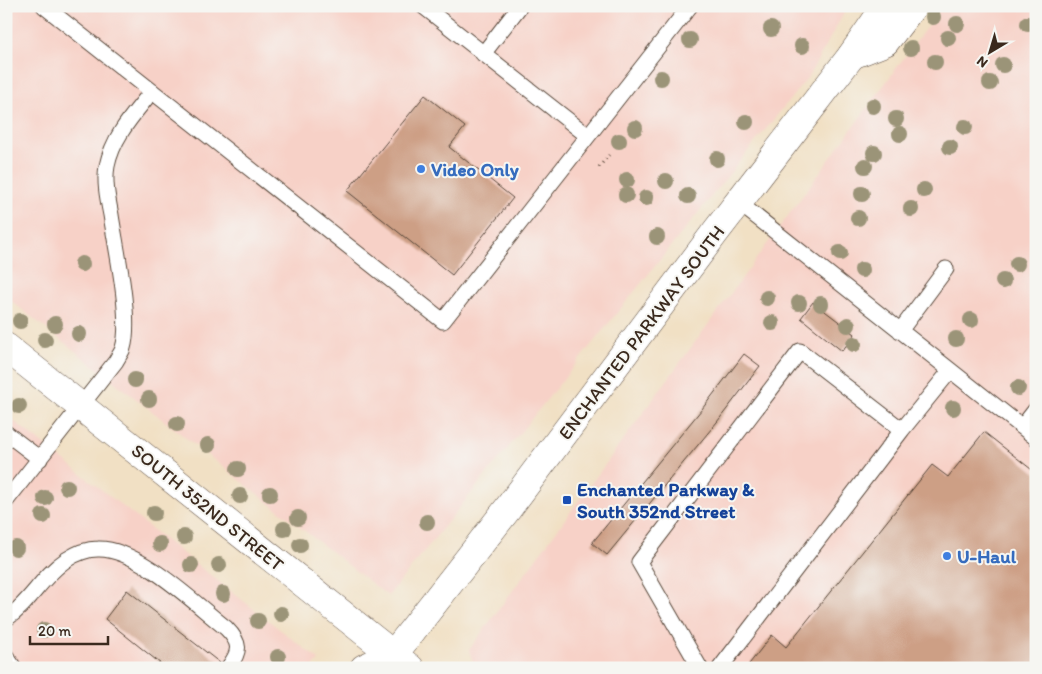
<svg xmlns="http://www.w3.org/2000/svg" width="1042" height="674" font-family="Itim,sans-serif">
<rect width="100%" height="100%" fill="#f6f6f2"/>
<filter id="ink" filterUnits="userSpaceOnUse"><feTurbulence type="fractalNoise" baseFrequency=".02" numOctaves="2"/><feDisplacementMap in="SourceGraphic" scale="10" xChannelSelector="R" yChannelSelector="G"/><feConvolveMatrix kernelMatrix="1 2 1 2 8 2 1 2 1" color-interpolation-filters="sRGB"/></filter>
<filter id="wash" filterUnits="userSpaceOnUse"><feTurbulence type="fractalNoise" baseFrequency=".0096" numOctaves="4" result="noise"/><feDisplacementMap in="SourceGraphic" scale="20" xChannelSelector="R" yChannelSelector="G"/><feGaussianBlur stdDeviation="1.12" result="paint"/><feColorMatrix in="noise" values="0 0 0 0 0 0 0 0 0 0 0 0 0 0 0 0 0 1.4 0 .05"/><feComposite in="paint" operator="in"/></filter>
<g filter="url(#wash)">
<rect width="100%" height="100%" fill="#f1e0c4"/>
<!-- built -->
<path fill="#f7d1c7" d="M6,6H848L808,77L388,596L6,297Z
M942,6H1036V668H475L469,650Z
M6,415L319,660L312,668H6Z"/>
<g id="blocks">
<!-- building -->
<path fill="#cd9f85" d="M425,95L465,127L449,147L513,198L452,275L347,191Z
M813,302L855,334L842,351L801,318Z
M744,354L760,366L717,422L607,555L592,543L702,409Z
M984,432L1036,473V668H746L772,635L786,647L932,465L948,477Z
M127,590L220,663L219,668H166L105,619Z"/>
</g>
</g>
<g filter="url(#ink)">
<use href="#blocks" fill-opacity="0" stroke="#564537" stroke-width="1"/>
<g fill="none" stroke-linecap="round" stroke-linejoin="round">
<!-- service casing -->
<g stroke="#564537" stroke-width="17">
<path id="service" d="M44,6L443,321L690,6
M423,6L588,136
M483,54L520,6
M739,203L1036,438
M900,331L946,269
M1022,427L1036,409
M902,430L950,371
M6,433L40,459
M6,501L116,361C118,357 122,352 123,348C132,319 116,248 111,215C108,200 104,182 107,166C113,136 134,114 152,91
M6,619C30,603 42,576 66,560C75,554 87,549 98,549C139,548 195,604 226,628C241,643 241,651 228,668
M6,656L14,668
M700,668L639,562L800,351L902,430L720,668"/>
</g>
<!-- minor casing -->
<g stroke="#564537" stroke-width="29">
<path id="minor" d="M6,347L410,668"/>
</g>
<!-- secondary casing -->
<g stroke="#564537" stroke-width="29">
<path id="secondary" d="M852,55L885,42L913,6"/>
</g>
<!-- primary casing -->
<g stroke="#564537" stroke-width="29">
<path id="primary" d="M364,668L393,655
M389,668L393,655L506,511L717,230L852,55L886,6"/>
</g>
<!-- path -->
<path stroke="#564537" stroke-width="3" stroke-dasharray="1 4" stroke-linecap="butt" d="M599,167L609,155"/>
<!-- service -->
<use href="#service" stroke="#fff" stroke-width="15"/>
<!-- minor -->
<use href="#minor" stroke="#fff" stroke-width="28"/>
<!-- secondary -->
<use href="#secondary" stroke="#fff" stroke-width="28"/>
<!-- primary -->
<use href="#primary" stroke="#fff" stroke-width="28"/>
</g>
<!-- trees -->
<g fill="#9b9478">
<circle cx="933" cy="17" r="8"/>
<circle cx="957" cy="24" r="8"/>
<circle cx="1028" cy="24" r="8"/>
<circle cx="771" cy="29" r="8"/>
<circle cx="948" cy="38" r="8"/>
<circle cx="690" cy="40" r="8"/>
<circle cx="802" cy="46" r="8"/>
<circle cx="911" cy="48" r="8"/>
<circle cx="935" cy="62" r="8"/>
<circle cx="1003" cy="65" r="8"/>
<circle cx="661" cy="78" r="8"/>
<circle cx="990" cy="83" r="8"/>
<circle cx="873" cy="106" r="8"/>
<circle cx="896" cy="119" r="8"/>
<circle cx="746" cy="122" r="8"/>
<circle cx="965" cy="127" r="8"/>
<circle cx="635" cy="128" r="8"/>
<circle cx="900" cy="134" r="8"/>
<circle cx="619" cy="141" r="8"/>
<circle cx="950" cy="147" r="8"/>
<circle cx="874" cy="153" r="8"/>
<circle cx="717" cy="159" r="8"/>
<circle cx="865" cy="166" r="8"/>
<circle cx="627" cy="180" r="8"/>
<circle cx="666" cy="181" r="8"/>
<circle cx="924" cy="190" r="8"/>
<circle cx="862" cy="194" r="8"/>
<circle cx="626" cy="195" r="8"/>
<circle cx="688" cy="196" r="8"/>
<circle cx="646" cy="198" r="8"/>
<circle cx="911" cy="209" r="8"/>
<circle cx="858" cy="218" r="8"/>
<circle cx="657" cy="237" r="8"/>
<circle cx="840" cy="253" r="8"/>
<circle cx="82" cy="264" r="8"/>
<circle cx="1017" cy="264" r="8"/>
<circle cx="862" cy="270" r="8"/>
<circle cx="1003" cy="281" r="8"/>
<circle cx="767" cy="298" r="8"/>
<circle cx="799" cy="303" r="8"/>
<circle cx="821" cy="304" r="8"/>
<circle cx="971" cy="320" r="8"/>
<circle cx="20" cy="321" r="8"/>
<circle cx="772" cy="323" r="8"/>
<circle cx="55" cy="324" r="8"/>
<circle cx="848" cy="325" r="8"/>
<circle cx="79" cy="334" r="8"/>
<circle cx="956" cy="339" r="8"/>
<circle cx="45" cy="340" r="8"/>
<circle cx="854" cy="344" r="8"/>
<circle cx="135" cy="380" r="8"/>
<circle cx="1018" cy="388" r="8"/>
<circle cx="149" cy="399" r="8"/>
<circle cx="19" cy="406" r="8"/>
<circle cx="953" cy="408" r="8"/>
<circle cx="177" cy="424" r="8"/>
<circle cx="208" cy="445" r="8"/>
<circle cx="238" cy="469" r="8"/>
<circle cx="67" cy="487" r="8"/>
<circle cx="270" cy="494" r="8"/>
<circle cx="240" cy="496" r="8"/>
<circle cx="45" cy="498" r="8"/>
<circle cx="154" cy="513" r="8"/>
<circle cx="43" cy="516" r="8"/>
<circle cx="298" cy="518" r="8"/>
<circle cx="427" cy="522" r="8"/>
<circle cx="284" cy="529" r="8"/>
<circle cx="184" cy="537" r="8"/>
<circle cx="160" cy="544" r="8"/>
<circle cx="300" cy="545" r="8"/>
<circle cx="16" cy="548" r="8"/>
<circle cx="191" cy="565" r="8"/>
<circle cx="219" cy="565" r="8"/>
<circle cx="223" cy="594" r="8"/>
<circle cx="281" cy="614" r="8"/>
<circle cx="258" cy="621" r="8"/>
<circle cx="44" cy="630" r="8"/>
<circle cx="278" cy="657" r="8"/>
</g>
</g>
<!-- markers -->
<g fill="#3f7fe0" stroke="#f6f6f2" stroke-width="2">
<circle cx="421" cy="169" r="5"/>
<circle cx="947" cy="556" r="5"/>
</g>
<rect fill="#1a4fb4" stroke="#f6f6f2" stroke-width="2" x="562" y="495" width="10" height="10" rx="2.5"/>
<g text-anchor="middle" stroke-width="4" stroke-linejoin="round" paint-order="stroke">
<!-- shop labels -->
<g font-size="19" font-weight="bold" fill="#366cbe" stroke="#f6f6f2" text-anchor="start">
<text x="431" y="176">Video Only</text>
<text x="957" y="563">U-Haul</text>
</g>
<!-- street labels -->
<g font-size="19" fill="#3b2a1e" stroke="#f6f6f2">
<text transform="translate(641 332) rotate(-53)" y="7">ENCHANTED PARKWAY SOUTH</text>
<text transform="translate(208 507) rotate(39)" y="7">SOUTH 352ND STREET</text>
</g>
<!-- transit labels -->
<g font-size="19" font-weight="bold" fill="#164399" stroke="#f6f6f2" text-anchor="start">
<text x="577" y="496">Enchanted Parkway &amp;<tspan x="577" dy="22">South 352nd Street</tspan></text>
</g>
</g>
<!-- margin -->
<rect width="1042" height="674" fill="none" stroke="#f6f6f2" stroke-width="25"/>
<!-- north arrow -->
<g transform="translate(990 52) rotate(218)" stroke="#f6f6f2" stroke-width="4" paint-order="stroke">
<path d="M0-4L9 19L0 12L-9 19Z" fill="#3b2a1e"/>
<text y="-8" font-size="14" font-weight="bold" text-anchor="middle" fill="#3b2a1e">N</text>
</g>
<!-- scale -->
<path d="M30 636v8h78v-8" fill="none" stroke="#3b2a1e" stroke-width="2.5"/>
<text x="38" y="636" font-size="15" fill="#3b2a1e" stroke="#f6f6f2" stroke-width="4" paint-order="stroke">20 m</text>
</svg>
